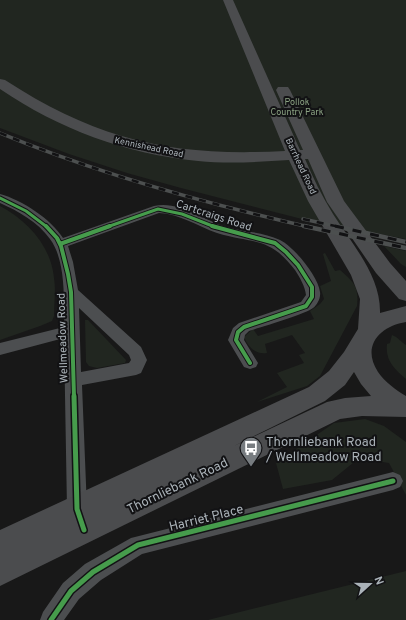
<svg xmlns="http://www.w3.org/2000/svg" width="406" height="620" font-family="Overpass,sans-serif">
<rect width="100%" height="100%" fill="#181818"/>
<!-- green -->
<path fill="#212620" d="M0,0H406V239L298,218L181,188L127,173L69,154L0,128Z
M0,206C28,221 51,246 54,278C56,290 54,303 54,316L52,321L40,326L0,340Z
M384,246L406,251V267L401,264Z
M325,253L335,271L340,270C354,282 359,287 357,306L320,376L307,386L257,402L287,387L277,373L304,363L299,355L305,353L292,335L265,344L267,353C256,355 248,347 244,337L253,329L258,336L314,319L310,311L320,304L324,299L320,286L331,281L323,254Z
M85,320H88L126,360L125,363L97,368L89,366L86,362Z
M392,335C398,337 401,342 406,345V379C394,369 385,360 387,344L390,343Z
M365,419L384,426L406,442V495L389,463L359,458L332,480L283,489L276,463L334,423Z
M406,571V620H208Z"/>
<g fill="none" stroke-linecap="round" stroke-linejoin="round">
<!-- street -->
<path fill="#4c4e50" fill-rule="evenodd" d="M0,194C22,200 51,219 63,238L154,206C178,200 204,220 226,227C244,232 263,232 280,240C294,247 318,276 320,292C321,298 317,305 313,308C306,314 261,327 249,331L245,335L244,340L258,363L256,367L250,369L244,367L228,340L233,328L239,323L301,302L306,295C305,286 300,278 295,270C269,236 253,244 217,233C197,226 180,214 159,213L68,246L73,262L78,290L141,347L147,360L141,373L136,375L82,385L87,509L89,514L86,521L79,524L72,521L67,509L64,338L0,355V343L64,327C64,301 66,260 50,239C38,222 18,211 0,203ZM79,308L129,355L131,360L129,363L81,372Z
M393,472L400,475L403,481L400,487L393,490L142,554L101,580L79,599L64,620H40L43,612L63,583L85,564L131,538Z"/>
<!-- secondary -->
<path fill="#4b4c4e" fill-rule="evenodd" d="M223,0H233L300,150H303L276,90L278,87H288L290,90L344,201L390,263L406,281V301L399,299L376,273L327,202L308,159H305C313,178 322,196 333,214C352,244 381,276 380,313L406,306V322C380,326 361,346 378,372C385,382 396,390 406,396V417L362,416L340,419L0,586V530L309,387L329,371L344,352L358,329L360,299L351,275L308,201L289,160C259,162 228,164 198,161C126,154 59,129 0,89V79L5,80C99,141 174,157 285,151ZM354,372L361,384L371,396L345,398L327,402L234,446L325,401L345,385Z"/>
<!-- rail-far1 casing -->
<g stroke="#4c4f4f" stroke-width="3.5">
<path id="rail-far1" d="M0,133C99,174 204,203 309,227
M303,219L340,227"/>
</g>
<!-- rail casing -->
<g stroke="#4c4f4f" stroke-width="4.5">
<path id="rail" d="M304,226L406,248
M335,226L406,242"/>
</g>
<!-- rail-far1 -->
<use href="#rail-far1" stroke="#121214" stroke-width="2.5" stroke-dasharray="7" stroke-linecap="butt"/>
<!-- rail -->
<use href="#rail" stroke="#121214" stroke-width="3" stroke-dasharray="9" stroke-linecap="butt"/>
<!-- cycleway-far2 casing -->
<g stroke="#121214" stroke-width="5">
<path id="cycleway-far2" d="M0,198L26,211L47,227
M107,227L158,209L182,214L215,227"/>
</g>
<!-- cycleway-far1 casing -->
<g stroke="#121214" stroke-width="6">
<path id="cycleway-far1" d="M46,226L57,238L61,246L68,274L71,292L74,397
M212,226L275,243L286,252L298,265L312,287V297L306,306L244,327L238,332L236,340L250,363
M60,244L110,226"/>
</g>
<!-- cycleway casing -->
<g stroke="#121214" stroke-width="8">
<path id="cycleway" d="M74,396L77,509L84,530
M51,620L71,591L93,572L138,545L393,481"/>
</g>
<!-- cycleway-far2 -->
<use href="#cycleway-far2" stroke="#469c4c" stroke-width="3"/>
<!-- cycleway-far1 -->
<use href="#cycleway-far1" stroke="#469c4c" stroke-width="4"/>
<!-- cycleway -->
<use href="#cycleway" stroke="#469c4c" stroke-width="5"/>
</g>
<!-- icons -->
<defs>
<g id="bus-pin" transform="scale(1.15)"><path d="M0 17L-7.5 6A9.5 9.5 0 1 1 7.5 6Z" fill="#777c80" stroke="#121214"/><path d="M-5-6H5V4H4V6H2V4H-2V6H-4V4H-5ZM-3.5-4V0h7V-4ZM-3.5 1.2v1.5H-2V1.2ZM2 1.2v1.5H3.5V1.2Z" fill="#fff"/></g>
</defs>
<g fill-rule="evenodd">
<use href="#bus-pin" x="251" y="448"/>
</g>
<g text-anchor="middle" stroke-width="4" stroke-linejoin="round" paint-order="stroke">
<!-- far-park labels -->
<g font-size="9" fill="#8aa182" stroke="#121214">
<text x="297" y="105">Pollok<tspan x="297" dy="10">Country Park</tspan></text>
</g>
<!-- far-street labels -->
<g font-size="9" fill="#aab2b8" stroke="#121214">
<text transform="translate(149 147) rotate(12)" y="3">Kennishead Road</text>
<text transform="translate(301 166) rotate(65)" y="3">Barrhead Road</text>
</g>
<!-- street labels -->
<g font-size="11" fill="#aab2b8" stroke="#121214">
<text transform="translate(214 215) rotate(18)" y="4">Cartcraigs Road</text>
<text transform="translate(62 338) rotate(-92)" y="4">Wellmeadow Road</text>
</g>
<!-- near-poi labels -->
<g font-size="13" fill="#aab2b8" stroke="#121214" text-anchor="start">
<text x="266" y="446">Thornliebank Road<tspan x="266" dy="15">/ Wellmeadow Road</tspan></text>
</g>
<!-- near-street labels -->
<g font-size="13" fill="#aab2b8" stroke="#121214">
<text transform="translate(177 485) rotate(-26)" y="5">Thornliebank Road</text>
<text transform="translate(206 517) rotate(-14)" y="5">Harriet Place</text>
</g>
</g>
<!-- north arrow -->
<g transform="translate(370 584) rotate(69)" stroke="#121214" stroke-width="3" paint-order="stroke">
<path d="M0-3L7 15L0 10L-7 15Z" fill="#aab2b8"/>
<text y="-6" font-size="11" font-weight="bold" text-anchor="middle" fill="#aab2b8">N</text>
</g>
</svg>
